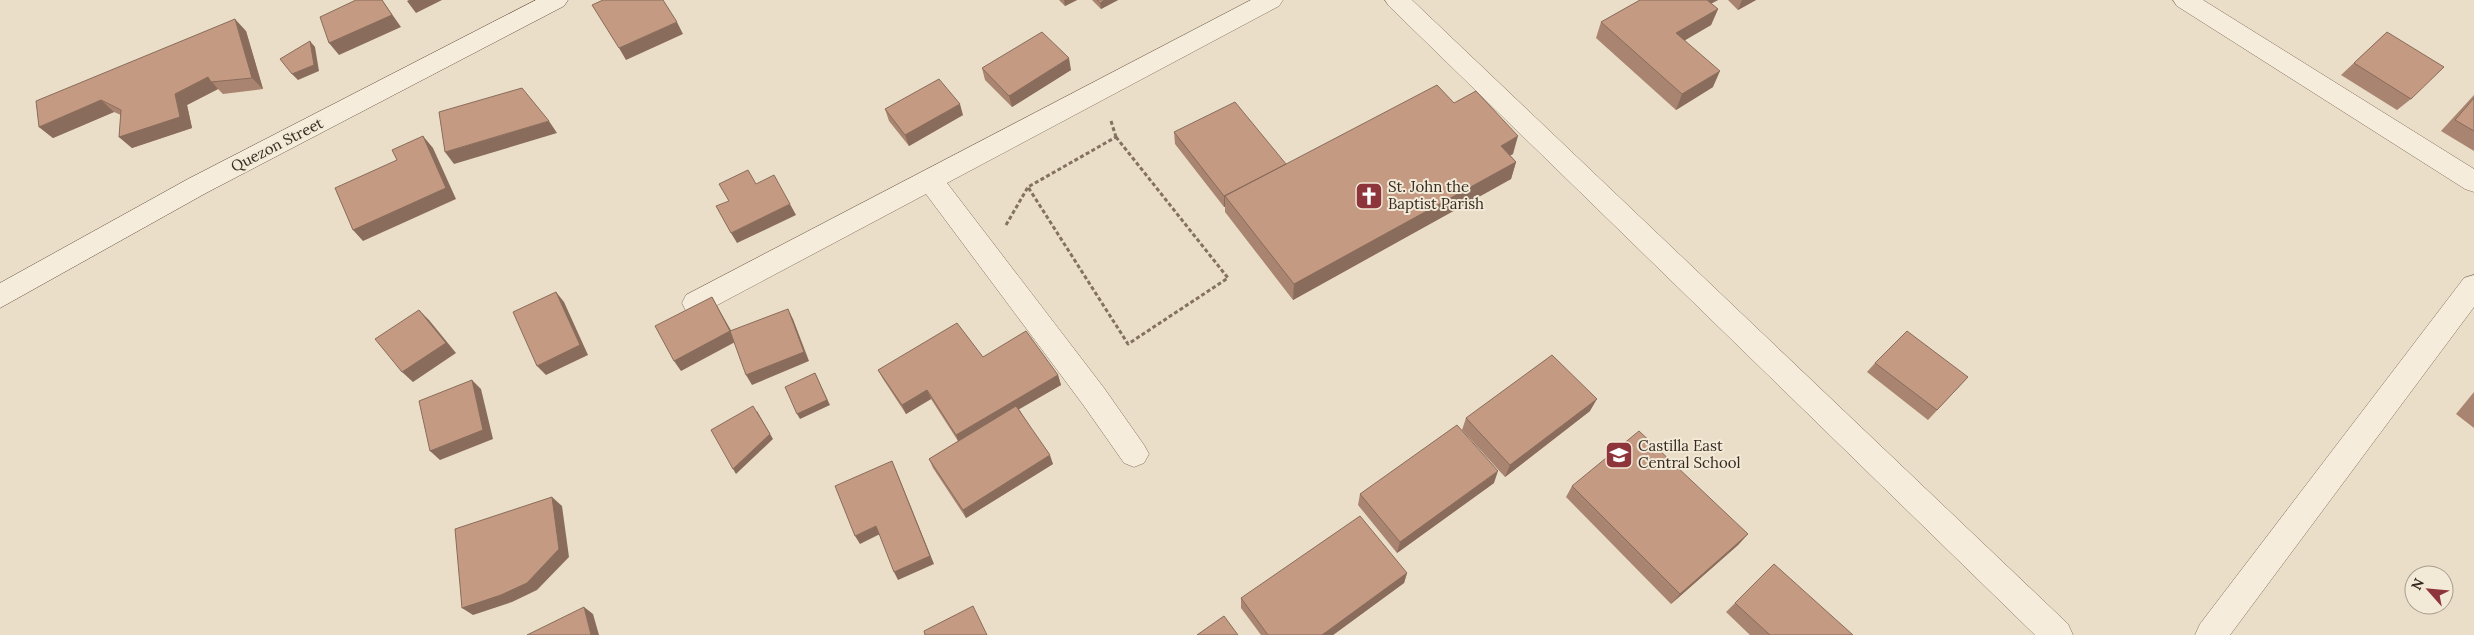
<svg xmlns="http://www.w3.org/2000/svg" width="2474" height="635" font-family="Lora,serif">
<rect width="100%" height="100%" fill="#eadec8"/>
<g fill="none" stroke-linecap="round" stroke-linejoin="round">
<!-- street casing -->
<g stroke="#84715f" stroke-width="1">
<path id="street" d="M1251,0H1283L1279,6L947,183L1104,388L1144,445L1149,454L1144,463L1134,467L1124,463L1084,406L926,194L706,311L696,315L686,311L682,303L686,295Z
M1385,0H1412L2068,624L2073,635H2035L1389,6Z
M2173,0H2203L2474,169V192L2465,189L2177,6Z
M2474,275V307L2230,635H2195L2200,624L2464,278Z"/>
</g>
<!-- secondary casing -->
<g stroke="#665242" stroke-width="1">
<path id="secondary" d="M536,0H568L564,6L206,193L0,308V283L188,179Z"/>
</g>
<!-- path -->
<path stroke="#84715f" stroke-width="3" stroke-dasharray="4 2.5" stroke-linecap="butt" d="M1111,121L1116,137
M1116,137L1228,278L1128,344L1028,187Z
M1006,225L1028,187"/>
<!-- street -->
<use href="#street" fill="#f5ecdb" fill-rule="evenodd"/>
<!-- secondary -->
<use href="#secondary" fill="#f5ecdb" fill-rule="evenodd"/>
</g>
<!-- wall -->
<path fill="#a98470" d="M1059,0H1077L1065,6Z
M1092,0H1118L1101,9Z
M1640,0H1718L1711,3L1718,9L1711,25L1685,40L1713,87L1676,110L1596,38L1601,22Z
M1728,0H1756L1738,10Z
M246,31L263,89L223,94L218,89L187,105L192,128L132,148L119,137L121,115L114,112L53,138L39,127Z
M2387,32L2411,99L2397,110L2341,75Z
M982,68L1071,70L1012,107L985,80Z
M2474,95V151L2441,131Z
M1454,103L1513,154L1510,155L1516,162L1511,179L1293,300L1225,212V207H1224L1175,144L1174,132L1286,164Z
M885,109L963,115L909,146L889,121Z
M983,357L1058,375L1061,385L1019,409L1053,464L966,518L933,468L929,459L958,441L931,399L906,414L883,379L878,370Z
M1875,363L1968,377L1928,420L1867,372Z
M2474,392V428L2456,414Z
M1590,411L1505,477L1462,430L1466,418Z
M1494,483L1397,553L1358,505L1360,494Z
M1572,486L1748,534L1738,545L1671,604L1566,497Z
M1407,573L1404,583L1333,635H1261L1241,608V598Z
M1735,603L1853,635H1750L1726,612Z"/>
<!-- shaded-wall -->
<path fill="#896c5b" d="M382,0L401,27L339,55L329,43Z
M409,0H442L416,13L407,1Z
M1064,0H1077L1065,6Z
M1105,0H1118L1101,9L1100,3Z
M1709,0H1718L1707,6Z
M1742,0H1756L1738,10Z
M1718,9L1711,25L1670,49L1676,33Z
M235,19L246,31L263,89L252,78Z
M677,22L683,34L626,60L619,48Z
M310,41L315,47L319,71L298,80L292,74Z
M1069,58L1071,70L1012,107L1009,96Z
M1720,71L1713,87L1676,110L1682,94Z
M208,77L218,89L187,105L192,128L132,148L119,137L175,94Z
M101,100L114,112L53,138L39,127Z
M960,104L963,115L909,146L905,135Z
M549,121L557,133L454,164L445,152Z
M423,136L433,148L456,199L363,241L353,230Z
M1518,136L1513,154L1497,163L1501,146Z
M1516,162L1511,179L1293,300L1294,284Z
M1224,196H1225V207H1224Z
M790,204L796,215L737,243L731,233Z
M556,292L564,302L588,355L546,375L537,366Z
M712,297L737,341L681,371L674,361Z
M788,309L793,319L809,361L752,385L746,375Z
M419,310L429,320L456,353L413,382L402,372Z
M815,373L830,405L800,419L797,414Z
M1058,375L1061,385L959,444L956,435Z
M472,380L481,389L493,439L440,460L430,451Z
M927,390L931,399L906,414L902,405Z
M1597,399L1590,411L1505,477L1510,465Z
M757,411L773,439L736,474L733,469Z
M1050,455L1053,464L966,518L963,510Z
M892,461L896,470L934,564L898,580L894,572Z
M1498,471L1494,483L1397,553L1400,542Z
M552,497L562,506L569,557L537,590L512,602L473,615L462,608Z
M876,526L880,534L860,544L855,536Z
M1748,534L1738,545L1671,604L1680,594Z
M1407,573L1404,583L1333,635H1322Z
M584,607L593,614L599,635H591Z"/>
<!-- building -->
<path fill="#c49a82" stroke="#896c5b" d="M356,0H382L392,15L329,43L320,17Z
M603,0H663L677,22L619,48L592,5Z
M1097,0H1105L1100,3Z
M1640,0H1707L1718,9L1676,33L1720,71L1682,94L1601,22Z
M235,19L252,78L211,82L208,77L175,94L180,117L119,137L121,110L101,100L39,127L36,101Z
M1042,32L1069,58L1009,96L982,68Z
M2387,32L2444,67L2411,99L2354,63Z
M310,41L314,65L292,74L280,59Z
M939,79L960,104L905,135L885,109Z
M1437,85L1454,103L1476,91L1518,136L1501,146L1516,162L1294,284L1225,196Z
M522,88L549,121L445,152L439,112Z
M2474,98V131L2455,120Z
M1235,102L1286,164L1224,196L1174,132Z
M423,136L446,188L353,230L335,188L397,160L392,150Z
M748,170L756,184L774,175L790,204L731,233L716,206L729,201L719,184Z
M556,292L580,345L537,366L513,312Z
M712,297L730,331L674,361L655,326Z
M788,309L804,352L746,375L730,331Z
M419,310L446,343L402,372L375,339Z
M957,323L983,357L1026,331L1058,375L956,435L927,390L902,405L878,370Z
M1907,331L1968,377L1937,410L1875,363Z
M1552,355L1597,399L1510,465L1466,418Z
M815,373L827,400L797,414L785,387Z
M472,380L483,430L430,451L419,401Z
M753,406L770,434L733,469L711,430Z
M1016,406L1050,455L963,510L929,459Z
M1457,425L1498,471L1400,542L1360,494Z
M1639,431L1748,534L1680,594L1572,486Z
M892,461L930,556L894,572L876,526L855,536L835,486Z
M552,497L559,549L527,583L501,595L462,608L455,529Z
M1360,516L1407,573L1322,635H1268L1241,598Z
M1774,564L1853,635H1770L1735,603Z
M973,606L987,635H925L924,631Z
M584,607L591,635H527Z
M1224,616L1238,635H1197Z"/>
<!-- icons -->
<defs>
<g id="church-square" transform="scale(1.4375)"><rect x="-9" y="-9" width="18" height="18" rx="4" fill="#8d353b" stroke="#f2e9d7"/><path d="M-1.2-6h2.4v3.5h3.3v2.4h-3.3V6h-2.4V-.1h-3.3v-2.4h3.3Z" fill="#fff"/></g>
<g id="school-square" transform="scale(1.4375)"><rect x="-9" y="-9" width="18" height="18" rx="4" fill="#8d353b" stroke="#f2e9d7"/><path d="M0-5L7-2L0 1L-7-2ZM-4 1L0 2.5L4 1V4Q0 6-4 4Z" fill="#fff"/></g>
</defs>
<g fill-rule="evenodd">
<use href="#church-square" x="1369" y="196"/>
<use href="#school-square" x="1619" y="455"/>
</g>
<g text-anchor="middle" stroke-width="4" stroke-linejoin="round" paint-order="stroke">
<!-- street labels -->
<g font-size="15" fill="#362a21" stroke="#f2e9d7">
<text transform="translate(277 145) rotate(-27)" y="5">Quezon Street</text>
</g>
<!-- poi labels -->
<g font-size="15" fill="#362a21" stroke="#f2e9d7" text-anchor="start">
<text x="1388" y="192">St. John the<tspan x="1388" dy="17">Baptist Parish</tspan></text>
<text x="1638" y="451">Castilla East<tspan x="1638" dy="17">Central School</tspan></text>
</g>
</g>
<!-- north arrow -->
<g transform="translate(2429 590) rotate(297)"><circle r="24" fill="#f2e9d7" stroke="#a79d8e"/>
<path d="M0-4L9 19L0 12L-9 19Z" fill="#8d353b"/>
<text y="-8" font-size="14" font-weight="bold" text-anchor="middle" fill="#362a21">N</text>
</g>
</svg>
